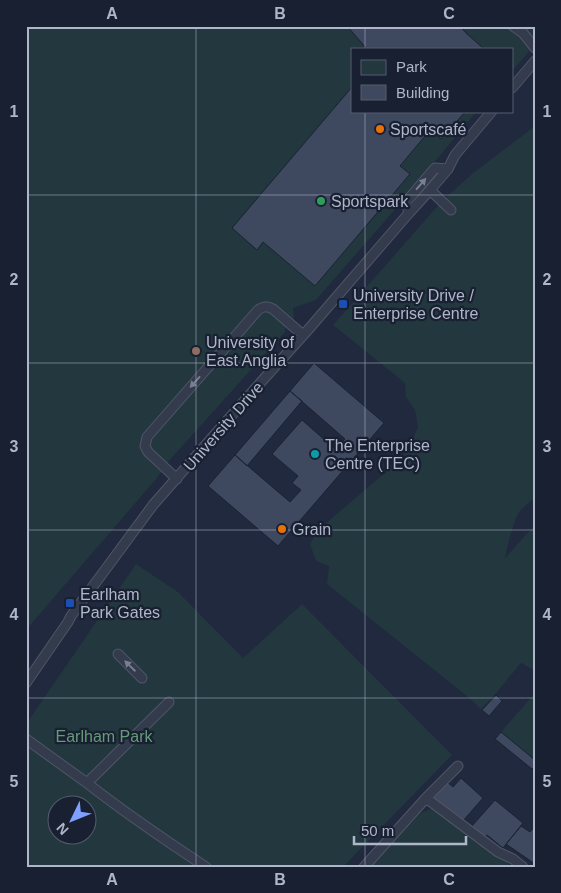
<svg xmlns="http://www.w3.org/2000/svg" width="561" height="893" font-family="Arial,sans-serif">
<rect width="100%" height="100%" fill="#20293d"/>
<!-- green -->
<path fill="#22373e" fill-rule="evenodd" d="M26,26H535V45L512,71V49H352V111H477L399,205L316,300L293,308L294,317L285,328V332L168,462L157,478L26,630Z
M535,126V502L531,500C527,506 523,507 520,511C514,519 507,547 505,558L535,525V671L521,663L492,698L481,709L468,697L327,584L329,566L316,561L310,544L319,529L392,467L409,448L418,427L415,410L406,397L405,383L333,325L442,201L472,174Z
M136,564L178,592L243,658L302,604L452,755L343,867H26V724ZM58,806H88V836H58Z
M533,695L535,696V760L501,732Z
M433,808L504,858L510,867H370L421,813Z"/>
<!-- building -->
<path fill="#3e485f" stroke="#1b2234" d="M347,26H460L466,33L484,49H367Z
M352,87V111H466L441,139L430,130L400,166L410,174L315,286L263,242L257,250L232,228Z
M314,363L384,423L278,546L208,486L235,455L290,502L301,490L292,483L298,476L272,454L302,420L335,449L345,439L290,391Z
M290,391L302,401L247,466L235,455Z
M496,695L502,701L489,716L482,710Z
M501,732L535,760V766L532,769L495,739Z
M461,778L483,798L462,822L432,797L446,781L453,787Z
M495,800L523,823L503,848L487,835L484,838L471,827Z
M521,826L530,832L535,826V864L506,844Z"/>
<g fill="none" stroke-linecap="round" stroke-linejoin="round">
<!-- service casing -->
<g stroke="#4f5668" stroke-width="11">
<path id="service" d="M513,26L523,33L535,48
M512,88L535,61
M430,190L451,210
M409,213L406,202L435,168L448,169
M177,479L148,452L145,446L147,437L258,310C264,306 267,306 273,309L303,335
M118,654L142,678
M26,683L68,622L71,616L153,505L261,382L307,331L409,213L430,190L448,169L455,155L492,111
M26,739L87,783L169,702
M87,783C125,813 165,840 206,867
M426,798L498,852L513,859L523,867
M364,867L426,798L458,766"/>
</g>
<!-- service -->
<use href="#service" stroke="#343b4d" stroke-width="9"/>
</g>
<!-- one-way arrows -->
<defs><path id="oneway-solid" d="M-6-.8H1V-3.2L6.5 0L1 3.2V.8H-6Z" transform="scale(1.25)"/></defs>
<g fill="#787f91">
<use href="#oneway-solid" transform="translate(421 184) rotate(-49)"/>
<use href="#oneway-solid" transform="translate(195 382) rotate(132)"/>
<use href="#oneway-solid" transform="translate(130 666) rotate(-136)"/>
</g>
<!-- grid -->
<path fill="none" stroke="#afb6c9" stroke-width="1" stroke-opacity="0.55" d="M196,26V867M365,26V49M365,111V867M26,195H535M26,363H535M26,530H535M26,698H535"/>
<!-- markers -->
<g fill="#e8710a" stroke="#192032" stroke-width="2">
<circle cx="380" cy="129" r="5"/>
<circle cx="282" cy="529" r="5"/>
</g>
<circle fill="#2e9e5b" stroke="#192032" stroke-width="2" cx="321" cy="201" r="5"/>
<g fill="#1a4fb4" stroke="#192032" stroke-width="2">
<rect x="338" y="299" width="10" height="10" rx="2.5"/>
<rect x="65" y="598" width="10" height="10" rx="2.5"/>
</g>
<circle fill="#8d6e63" stroke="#192032" stroke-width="2" cx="196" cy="351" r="5"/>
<circle fill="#0f9aa8" stroke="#192032" stroke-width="2" cx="315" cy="454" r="5"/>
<g text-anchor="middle" stroke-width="4.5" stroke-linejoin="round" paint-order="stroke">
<!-- poi labels -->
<g font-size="16" fill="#afb6c9" stroke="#192032" text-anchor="start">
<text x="390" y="135">Sportscafé</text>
<text x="331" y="207">Sportspark</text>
<text x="353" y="301">University Drive /<tspan x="353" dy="18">Enterprise Centre</tspan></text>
<text x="206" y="348">University of<tspan x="206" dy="18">East Anglia</tspan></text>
<text x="325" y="451">The Enterprise<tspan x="325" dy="18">Centre (TEC)</tspan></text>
<text x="292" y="535">Grain</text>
<text x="80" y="600">Earlham<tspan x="80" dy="18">Park Gates</tspan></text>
</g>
<!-- street labels -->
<g font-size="16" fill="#afb6c9" stroke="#192032">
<text transform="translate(223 426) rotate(-49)" y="6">University Drive</text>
</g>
<!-- park labels -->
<g font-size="16" fill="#649c77" stroke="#192032">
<text x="104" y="742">Earlham Park</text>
</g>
</g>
<!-- border -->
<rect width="561" height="893" fill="none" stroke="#192032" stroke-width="55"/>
<!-- legend -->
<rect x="351" y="48" width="162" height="65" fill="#192032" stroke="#555c6e"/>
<rect x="361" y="60" width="25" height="15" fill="#22373e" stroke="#555c6e"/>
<text x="396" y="72" font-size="15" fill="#afb6c9">Park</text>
<rect x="361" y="85" width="25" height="15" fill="#3e485f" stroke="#555c6e"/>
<text x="396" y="98" font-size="15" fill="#afb6c9">Building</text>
<!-- north arrow -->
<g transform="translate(72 820) rotate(227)"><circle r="24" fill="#192032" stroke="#555c6e"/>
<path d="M0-4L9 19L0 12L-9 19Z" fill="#7ea0ff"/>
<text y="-8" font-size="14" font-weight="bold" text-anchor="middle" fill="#afb6c9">N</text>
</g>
<!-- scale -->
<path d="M354 836v8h112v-8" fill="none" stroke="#afb6c9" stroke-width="2.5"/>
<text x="361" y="836" font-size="15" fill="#afb6c9" stroke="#192032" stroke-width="4" paint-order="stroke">50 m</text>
<rect x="28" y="28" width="506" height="838" fill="none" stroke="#afb6c9" stroke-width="2"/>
<g font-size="16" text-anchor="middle" font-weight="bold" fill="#afb6c9">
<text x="112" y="19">A</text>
<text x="280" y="19">B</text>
<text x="449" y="19">C</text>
<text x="14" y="117">1</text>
<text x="547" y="117">1</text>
<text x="14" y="285">2</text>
<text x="547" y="285">2</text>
<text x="14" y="452">3</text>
<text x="547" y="452">3</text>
<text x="14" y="620">4</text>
<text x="547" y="620">4</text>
<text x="14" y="787">5</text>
<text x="547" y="787">5</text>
<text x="112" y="885">A</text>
<text x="280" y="885">B</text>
<text x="449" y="885">C</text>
</g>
</svg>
